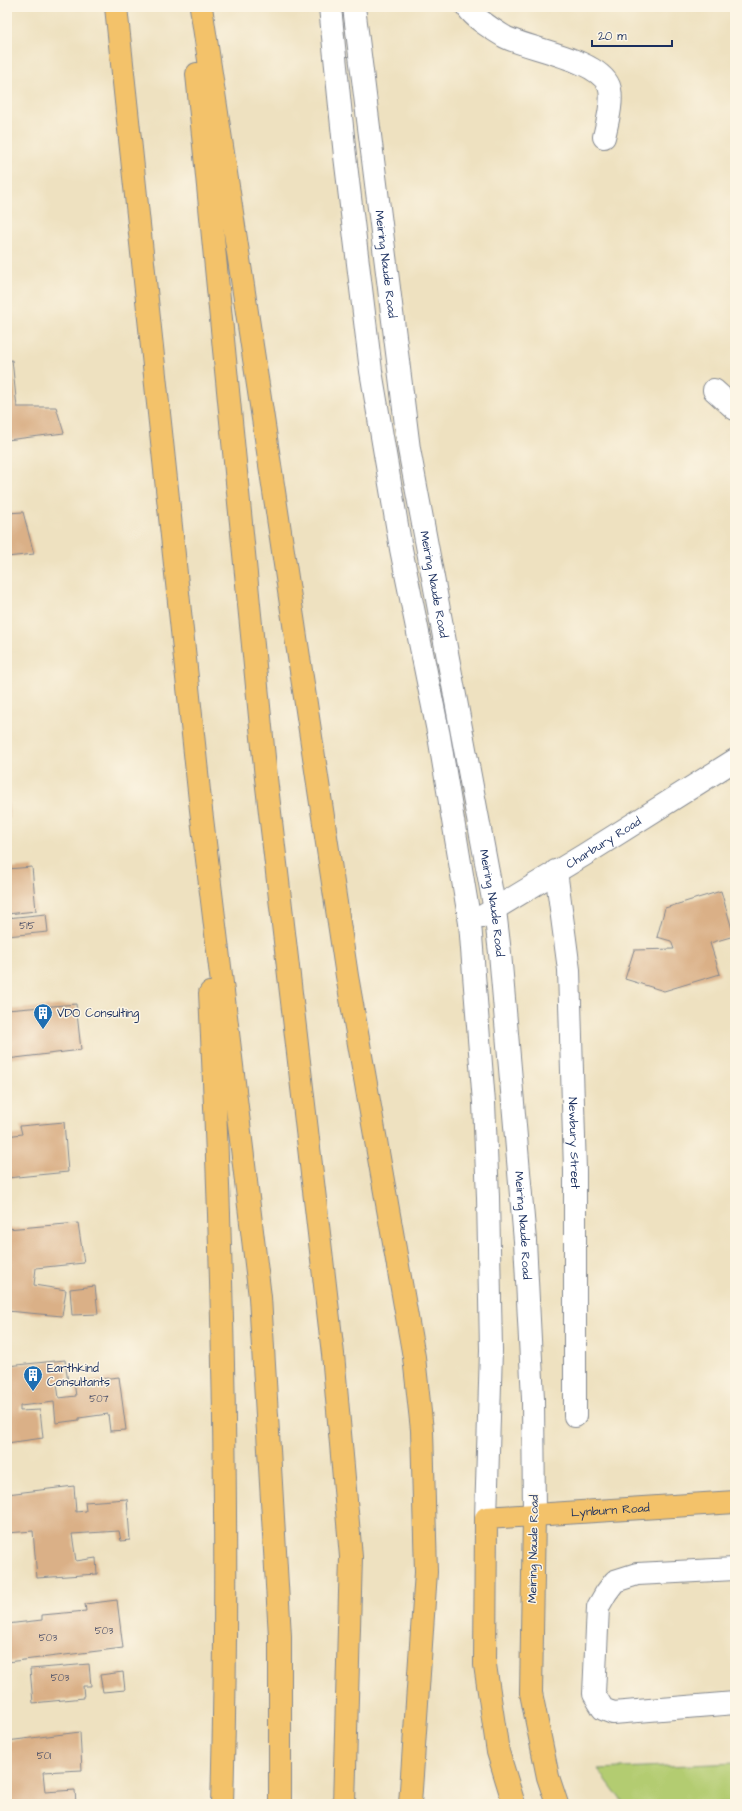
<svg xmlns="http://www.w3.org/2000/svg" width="742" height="1811" font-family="'Architects Daughter',sans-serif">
<rect width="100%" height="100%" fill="#fcf5e5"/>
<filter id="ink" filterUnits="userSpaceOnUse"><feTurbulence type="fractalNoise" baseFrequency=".025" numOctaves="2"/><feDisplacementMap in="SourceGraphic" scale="8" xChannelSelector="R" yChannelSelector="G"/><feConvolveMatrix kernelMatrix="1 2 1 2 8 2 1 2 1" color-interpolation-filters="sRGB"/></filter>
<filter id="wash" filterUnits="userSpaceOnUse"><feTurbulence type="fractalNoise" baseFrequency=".012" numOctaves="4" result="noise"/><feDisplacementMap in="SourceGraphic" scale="16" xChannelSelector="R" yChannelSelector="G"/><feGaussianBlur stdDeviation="0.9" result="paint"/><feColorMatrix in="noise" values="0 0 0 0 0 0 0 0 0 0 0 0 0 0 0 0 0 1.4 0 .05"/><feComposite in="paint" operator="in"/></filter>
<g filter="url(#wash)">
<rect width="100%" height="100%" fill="#eee1c0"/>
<!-- green -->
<path fill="#b3cc71" stroke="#677e68" d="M735,1763V1804H624L598,1769Z"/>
<g id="blocks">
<!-- building -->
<path fill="#dab087" d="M12,360L17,407H56L64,433L7,440V361Z
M23,512L34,554L7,557V513Z
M7,795L10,818H7Z
M32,867L36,911L7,914V869Z
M721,891L734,936L710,943L720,974L664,991L625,979L634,950L674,949L671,941L657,937L665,908Z
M46,914L48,932L7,936V918Z
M76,1004L81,1050L7,1059V1010Z
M64,1122L68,1172L7,1178V1136L22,1134L20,1126Z
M78,1223L84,1263L36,1268L34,1285L66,1290L62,1316L7,1311V1229Z
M95,1286L98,1314L72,1315L70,1289Z
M65,1360L68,1383H57L59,1398L76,1396L74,1382L119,1377L126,1430L110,1431L108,1414L79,1418V1420L56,1423L54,1402L20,1406V1411L40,1410L43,1438L7,1443V1366Z
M74,1486L76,1512L86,1511L85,1502L127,1499L130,1540L121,1541L119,1531L72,1534L76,1561L96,1558L97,1574L37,1578L33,1531L7,1533V1494Z
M117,1600L123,1648L7,1662V1624L42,1620V1615L86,1611L85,1604Z
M89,1664L91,1686H83L84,1698L33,1703L30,1669Z
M123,1672L125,1690L103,1692L100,1675Z
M80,1732L82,1770L43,1772L45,1792L75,1790L76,1804H7V1741Z"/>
</g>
</g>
<g filter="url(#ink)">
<use href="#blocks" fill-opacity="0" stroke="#84888f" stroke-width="1"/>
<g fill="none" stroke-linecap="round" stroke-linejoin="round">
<!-- minor casing -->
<g stroke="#84888f" stroke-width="24">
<g id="minor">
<path d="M330,7L345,156L371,371L401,549L439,736L470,923L484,1103L488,1197L491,1350L486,1518"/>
<path id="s1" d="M354,7L409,449L495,910L500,953L525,1241L533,1399L534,1515"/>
<path d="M467,7C475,19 492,29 505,37C529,49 598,59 609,86C614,99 607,124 604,137"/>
<path d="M714,390L735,409"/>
<path id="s2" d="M556,871L569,970L575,1171V1416"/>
<path id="s3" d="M483,916L584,855L735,760"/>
<path d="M735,1569L637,1574L615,1581L606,1593L598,1607L594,1694L603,1709L613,1713L735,1703"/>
</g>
</g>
<!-- major casing -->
<g stroke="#84888f" stroke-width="24">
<g id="major">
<path d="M534,1515L531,1693L548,1777L557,1804"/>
<path id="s4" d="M514,1804L498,1752L485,1665L486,1518L735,1502"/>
</g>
</g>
<!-- highway casing -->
<g stroke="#84888f" stroke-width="24">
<path id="highway" d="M116,7L201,810L260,1297L280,1636V1804
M201,7L347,976L414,1357L422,1430L426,1572L410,1804
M197,74L266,778L333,1354L351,1557L344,1804
M210,993C223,1263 230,1534 222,1804"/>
</g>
<!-- minor -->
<use href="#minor" stroke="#fff" stroke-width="22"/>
<!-- major -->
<use href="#major" stroke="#f3c26a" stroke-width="22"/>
<!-- highway -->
<use href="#highway" stroke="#f3c26a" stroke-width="22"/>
</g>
</g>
<!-- icons -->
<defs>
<g id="building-pin" transform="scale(1)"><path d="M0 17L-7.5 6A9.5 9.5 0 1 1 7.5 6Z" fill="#1f6fb2" stroke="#fcf5e5"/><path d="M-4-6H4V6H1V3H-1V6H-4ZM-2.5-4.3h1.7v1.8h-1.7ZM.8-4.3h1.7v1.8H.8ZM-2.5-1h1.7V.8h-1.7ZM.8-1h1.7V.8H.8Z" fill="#fff"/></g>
</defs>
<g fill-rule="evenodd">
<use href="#building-pin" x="43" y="1013"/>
<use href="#building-pin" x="33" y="1375"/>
</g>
<g text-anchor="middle" stroke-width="3" stroke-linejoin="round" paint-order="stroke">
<!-- number labels -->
<g font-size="10" fill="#4b4f68">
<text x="27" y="929">515</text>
<text x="99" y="1402">507</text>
<text x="104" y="1634">503</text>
<text x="48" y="1641">503</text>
<text x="60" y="1681">503</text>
<text x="44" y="1759">501</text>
</g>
<!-- street labels -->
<g font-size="12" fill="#1b2f5e" stroke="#fcf5e5">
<text dy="4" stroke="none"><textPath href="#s1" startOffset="259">Meiring Naude Road</textPath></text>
<text dy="4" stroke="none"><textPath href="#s1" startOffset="583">Meiring Naude Road</textPath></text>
<text dy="4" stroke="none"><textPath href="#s3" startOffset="141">Charbury Road</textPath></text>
<text dy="4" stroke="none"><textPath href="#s1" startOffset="907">Meiring Naude Road</textPath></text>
<text dy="4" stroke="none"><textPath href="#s2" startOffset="273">Newbury Street</textPath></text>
<text dy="4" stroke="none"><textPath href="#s1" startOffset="1231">Meiring Naude Road</textPath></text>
<text dy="4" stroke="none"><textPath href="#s4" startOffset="414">Lynburn Road</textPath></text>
<text transform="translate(533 1549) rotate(-89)" y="4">Meiring Naude Road</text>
</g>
<!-- poi labels -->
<g font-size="12" fill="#1b2f5e" stroke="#fcf5e5" text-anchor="start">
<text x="57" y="1017">VDO Consulting</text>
<text x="47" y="1372">Earthkind<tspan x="47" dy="14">Consultants</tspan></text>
</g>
</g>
<!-- margin -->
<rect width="742" height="1811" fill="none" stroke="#fcf5e5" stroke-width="24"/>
<!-- scale -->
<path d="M592 40v6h80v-6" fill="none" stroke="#1b2f5e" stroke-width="2"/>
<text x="598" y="40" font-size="12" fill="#1b2f5e" stroke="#fcf5e5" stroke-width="3" paint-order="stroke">20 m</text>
</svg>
